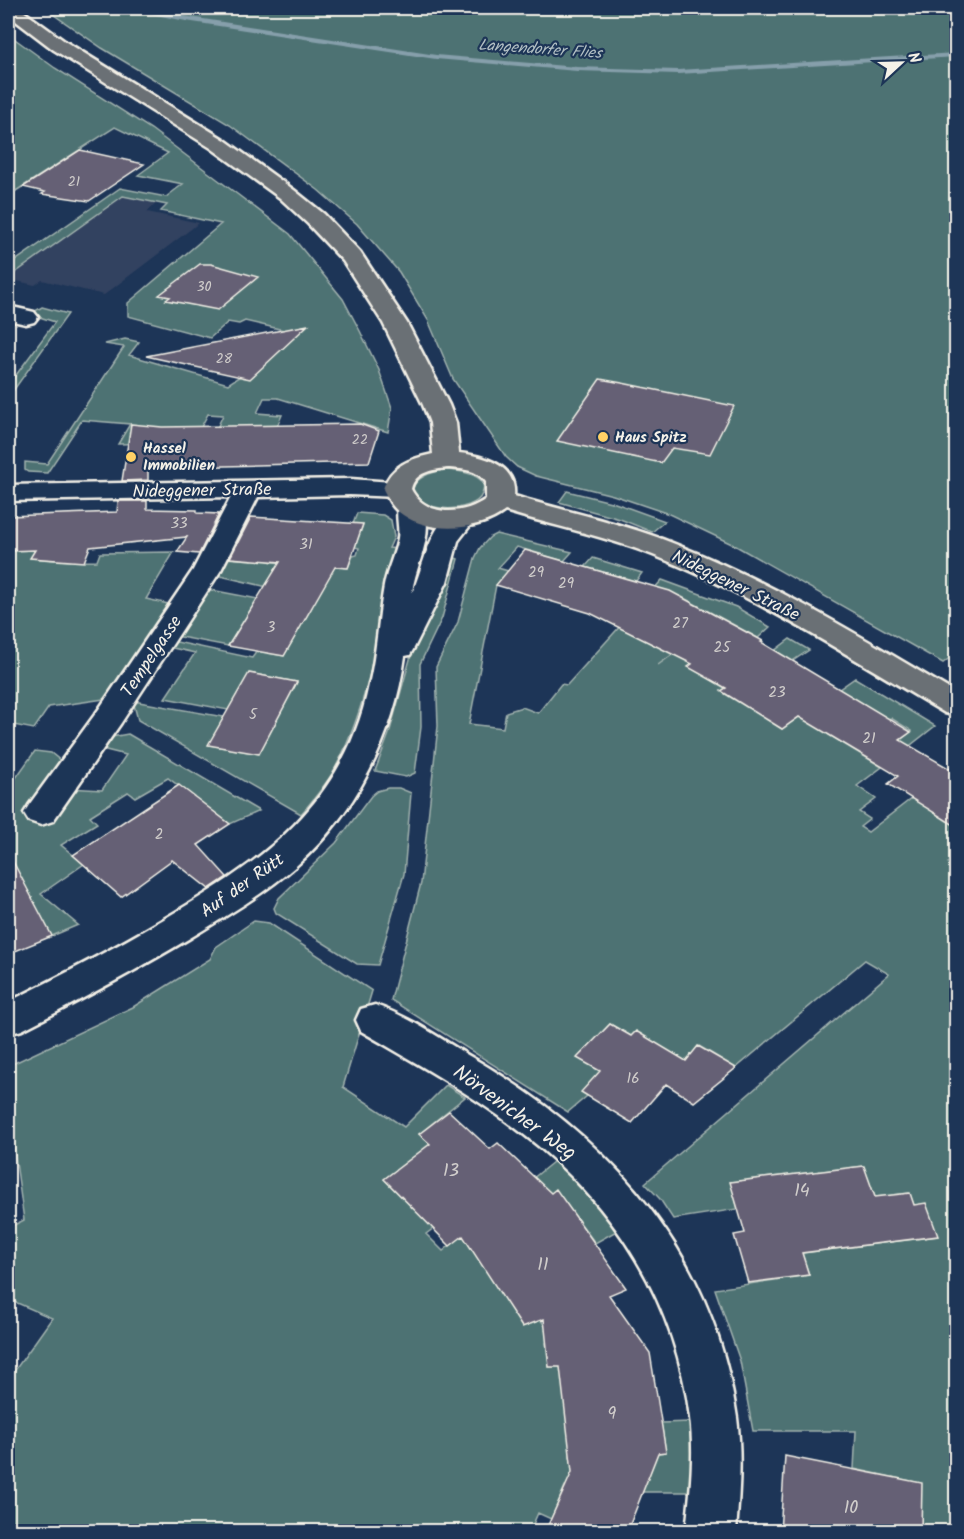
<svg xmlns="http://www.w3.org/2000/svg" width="964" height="1539" font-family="Kalam,sans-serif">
<rect width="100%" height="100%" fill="#1d3557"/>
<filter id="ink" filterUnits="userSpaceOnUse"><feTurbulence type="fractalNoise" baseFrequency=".0167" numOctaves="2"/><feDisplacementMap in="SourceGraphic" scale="12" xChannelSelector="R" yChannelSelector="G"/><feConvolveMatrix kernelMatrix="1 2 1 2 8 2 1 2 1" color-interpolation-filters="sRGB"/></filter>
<g filter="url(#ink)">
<!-- built -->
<path fill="#334260" d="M123,196L157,203L147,212L199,223L104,295L42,280L35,285L8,279Z"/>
<!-- green -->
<path fill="#4e7273" stroke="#a1b2ae" stroke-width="1.5" d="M44,8H956V653L943,663L736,546L669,514L613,495L536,476L517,467L506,457L453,379L428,320L399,272L357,224L318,190L230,125L102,48Z
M8,34L55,68L151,129L290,234L343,299L360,331L379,370L392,408L388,432L278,398H264L257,413L282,415L271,440L217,428L223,415L208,414L201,427L163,443L118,444L130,424L82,420L47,473L28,472L25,470V462L47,464L124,347L105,344L125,339L139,342L129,355L228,384L245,373L288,331L245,321L239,324L228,322L210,338L128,316V303L221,224L161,211L167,205L123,196L8,278V266L120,188L166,197L183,184L138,175L168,153L115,127L8,196Z
M42,307L68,314L8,398V386L55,322L30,314Z
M442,470C454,470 492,473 482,494C480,500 474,503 469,505C428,520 382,484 442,470Z
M567,491L615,503L665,521L652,532L620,519L559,502Z
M357,513L383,515L391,520L394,537L389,548L398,549C381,619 369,708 334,770C325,786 313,800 301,814L138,720L133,701L224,717L209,745L259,754L297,682L249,673L228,710L165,698L195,653L168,647L172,641L252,658L257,651L284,656L312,607L298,594L216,575L225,558L252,560L254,556L272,562L348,568L353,556L357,555L359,548L355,547L363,525L353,524Z
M496,534L572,552L564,561L517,547L498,568L508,571L496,585L469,724L503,728L506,712L522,707L538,713L561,684L567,685L662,580L736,607L770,627L758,638L680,596L633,634L677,651L658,665L686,645L704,656L689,667L725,688L790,639L809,650L758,684L722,692L782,729L855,678L935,726L907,748L898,742L912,731L891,718L829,735L882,767L857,786L876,799L859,812L870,819L860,827L868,832L956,764V793L933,812L947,821L953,817L956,820V856L948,863L956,868V1531H921V1483L854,1469L856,1431H753L740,1361L715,1289L809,1275L802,1253L937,1236L926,1204L914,1205L909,1193L875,1197L863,1166L731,1182L738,1209L673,1219L660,1199L645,1183L889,974L865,960L736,1068L699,1046L686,1061L631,1036L610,1024L578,1057L600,1071L587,1096L568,1112L391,1000L421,883L438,726L436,667L458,622L475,558L480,548L490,537Z
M35,550L31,558C52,560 73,562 97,561L100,553L174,552L146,599L173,605L112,694L104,699L49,707L34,729L8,724V551Z
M450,556L458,559L442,618L420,664L421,727L415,773L406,777L375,771L389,734L412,652L433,611Z
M593,558L642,573L636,581L585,567Z
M206,589L258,599L228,646L175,636Z
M128,734L259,811L230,824L168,778L135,797L128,792L90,816L97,823L61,845L84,864L41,894L78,925L52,936L16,869L8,872V789L35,751L51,753L62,762L26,810L69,788L102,790L126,755L98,748L106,738Z
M388,788H399L411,793L404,874L378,965L357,964L276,913L274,908L279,898L336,843L371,796L377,791Z
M254,921L269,923L372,991L343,1087L404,1127L446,1085L465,1097L419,1134L430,1144L384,1179L410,1205L438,1225L426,1234L443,1251L558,1158L620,1229L595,1243L556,1190L541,1320L554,1340L546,1343L549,1367L574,1366L570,1458L666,1452L661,1423L690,1422L694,1492H643L565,1486L551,1519L538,1513L530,1531H8V1380L52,1318L8,1299V1228L24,1220L8,1105V1066L133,1007L210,959L216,947Z"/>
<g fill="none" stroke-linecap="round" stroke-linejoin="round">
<!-- stream -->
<path fill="#869fab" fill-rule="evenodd" d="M121,8H132L436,55L577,67L678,70L956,53V57L678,74L577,71L436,59L186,21Z"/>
</g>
<!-- building -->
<path fill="#656074" stroke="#f4f1e8" stroke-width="1.5" d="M80,150L144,164L89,201L42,194L45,192L23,187Z
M200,264H211L258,277L218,310L166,300L170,297L159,295Z
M308,325L250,379L146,356Z
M600,379L622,383L734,406L710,454L672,448L661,463L557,441Z
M131,424L162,427L360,424L379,431L369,462L148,468V480L122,481Z
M118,501H147V509L197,510V513L219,514L199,554L177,552L187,537L90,547L84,562L30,558L35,550L8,551V516L117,512Z
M251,517L363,524L348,568L335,567L284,656L228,646L280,562L230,558Z
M525,550L670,591L763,641L761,642L911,732L900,740L957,773V827L888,784L898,776L799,717L782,729L721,691L726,688L688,667L692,664L590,613L496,585Z
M249,673L297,682L259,754L208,745Z
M179,785L230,824L198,845L227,877L209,889L172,860L121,897L73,855Z
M8,852L52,936L8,954Z
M610,1024L631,1036L636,1031L686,1061L698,1046L736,1068L694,1102L666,1084L632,1123L581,1092L600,1071L577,1058Z
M449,1111L490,1149L498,1143L551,1193L556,1189L626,1288L609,1295L650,1353L666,1452L658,1453L627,1532H545L572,1472L560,1367H549L544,1319L522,1327L463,1236L450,1246L384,1179L430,1144L419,1134Z
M864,1166L875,1197L910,1193L914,1205L926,1203L938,1236L802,1253L809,1275L748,1283L734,1235L745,1233L730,1182Z
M785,1456L922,1483L921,1532H780Z"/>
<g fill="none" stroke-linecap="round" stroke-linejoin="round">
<!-- minor casing -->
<g stroke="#f4f1e8" stroke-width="5">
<path id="minor" d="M8,306L34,312L38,317L34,322L26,324L8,320Z
M350,479L407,483L411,489L407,495L397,497L350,495L258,497L221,570L121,723L53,821L41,825L29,821L24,813L29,805L99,709L193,570L231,497L8,501V485Z
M410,501L420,503C438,530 415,564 412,593C425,567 432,502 472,512L476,518L458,541L447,582L414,648L410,655L405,656C394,736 357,812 296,866C264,894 226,916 190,938C135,971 79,1001 22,1030L8,1034V1002C61,976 113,949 164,919C263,861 344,805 369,685C377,652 378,619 384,586C387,569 395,554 398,538C400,526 394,512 400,503Z
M375,1005C411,1017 445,1042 478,1061C616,1143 714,1256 737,1418C742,1456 739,1494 736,1532H686C690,1494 695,1456 690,1418C676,1302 615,1204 522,1133C472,1094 416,1063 361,1031L356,1020L361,1009Z"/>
</g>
<!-- major casing -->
<g stroke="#f4f1e8" stroke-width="5">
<path id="major" d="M8,8H19L66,42L225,140L294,190L324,214L360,252L407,323L449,405L456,423L459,453C484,456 517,465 514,496C568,512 623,523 675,544C774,583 865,639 956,693V716L945,713C850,657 756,596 653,555C605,536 554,526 505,511C479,531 430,534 403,515C393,509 388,499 383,489C391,465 410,459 433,454L430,423L423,405L383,323L343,261L308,224L280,198L211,148L54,50L8,15ZM447,468C462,469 477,469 486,482V499C463,516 425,517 411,489C415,472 431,470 447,468Z"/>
</g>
<!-- minor -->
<use href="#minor" fill="#1d3557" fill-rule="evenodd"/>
<!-- major -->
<use href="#major" fill="#6b6f75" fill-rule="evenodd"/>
</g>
</g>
<!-- markers -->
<g fill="#ffd166" stroke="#1d3557" stroke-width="2">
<circle cx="603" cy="437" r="6"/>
<circle cx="131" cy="457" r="6"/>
</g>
<g text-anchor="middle" stroke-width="4.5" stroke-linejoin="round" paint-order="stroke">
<!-- far-number labels -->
<g font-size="14" fill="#d0cdcb">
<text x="74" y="186">21</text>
<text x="204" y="291">30</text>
<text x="224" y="363">28</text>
<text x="360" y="444">22</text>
</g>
<!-- far-poi labels -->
<g font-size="15" font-weight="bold" fill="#f4f1e8" stroke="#1d3557" text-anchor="start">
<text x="615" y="442">Haus Spitz</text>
<text x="143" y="453">Hassel<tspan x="143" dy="17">Immobilien</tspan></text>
</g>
<!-- number labels -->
<g font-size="15" fill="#d0cdcb">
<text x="179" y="528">33</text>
<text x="306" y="549">31</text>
<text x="536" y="577">29</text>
<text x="566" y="588">29</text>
<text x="680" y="628">27</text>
<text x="271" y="632">3</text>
<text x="722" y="652">25</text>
<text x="777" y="697">23</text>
<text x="253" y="719">5</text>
<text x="869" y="743">21</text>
<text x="159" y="839">2</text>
<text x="633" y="1083">16</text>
</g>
<!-- far-water labels -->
<g font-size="16" font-style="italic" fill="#b4c1c5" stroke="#1d3557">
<text transform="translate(540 48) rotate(4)" y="6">Langendorfer Flies</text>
</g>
<!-- street labels -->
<g font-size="18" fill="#f4f1e8" stroke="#1d3557">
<text transform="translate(202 490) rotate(-1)" y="6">Nideggener Straße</text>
<text transform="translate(736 585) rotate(26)" y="6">Nideggener Straße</text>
<text transform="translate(151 656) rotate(-56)" y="6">Tempelgasse</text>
<text transform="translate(242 885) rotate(-35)" y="6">Auf der Rütt</text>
</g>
<!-- near-number labels -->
<g font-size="18" fill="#d0cdcb">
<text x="451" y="1176">13</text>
<text x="802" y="1196">14</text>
<text x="543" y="1270">11</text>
<text x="612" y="1419">9</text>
<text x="851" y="1513">10</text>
</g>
<!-- near-street labels -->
<g font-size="21" fill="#f4f1e8" stroke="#1d3557">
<text transform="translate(515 1112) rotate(36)" y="7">Nörvenicher Weg</text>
</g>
</g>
<!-- margin -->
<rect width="964" height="1539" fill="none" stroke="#1d3557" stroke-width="30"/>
<rect x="15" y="15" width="934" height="1509" fill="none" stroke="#f4f1e8" stroke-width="2" filter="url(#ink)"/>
<!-- north arrow -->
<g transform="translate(901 63) rotate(68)" stroke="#1d3557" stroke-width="4.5" paint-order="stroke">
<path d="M0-4.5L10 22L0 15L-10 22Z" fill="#f4f1e8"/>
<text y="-9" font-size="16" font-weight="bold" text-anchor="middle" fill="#f4f1e8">N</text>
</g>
</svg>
